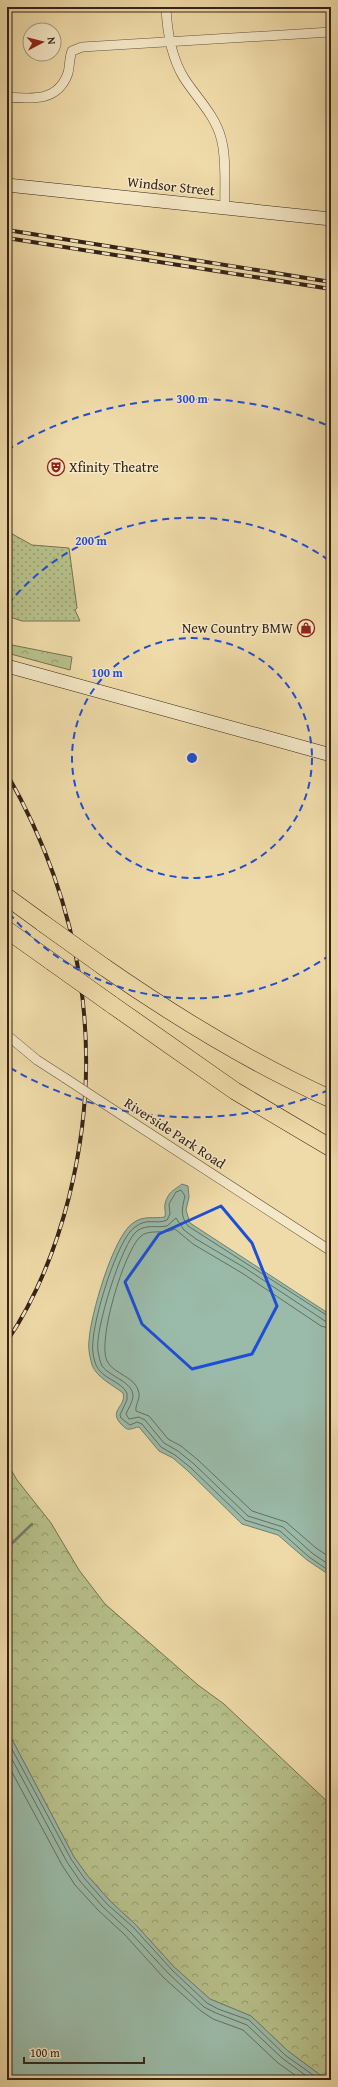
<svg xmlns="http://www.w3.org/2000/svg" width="338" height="2087" font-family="'Gentium Book Plus',serif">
<defs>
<pattern id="grass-dots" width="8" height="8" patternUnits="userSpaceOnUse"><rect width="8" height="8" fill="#b7c18a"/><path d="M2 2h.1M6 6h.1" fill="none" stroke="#969c70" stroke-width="1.8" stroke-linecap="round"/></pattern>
<pattern id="forest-crowns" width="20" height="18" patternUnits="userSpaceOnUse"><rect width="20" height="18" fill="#b7c18a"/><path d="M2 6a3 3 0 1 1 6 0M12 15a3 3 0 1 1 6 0" fill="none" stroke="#969c70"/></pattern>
</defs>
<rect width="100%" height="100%" fill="#efdba9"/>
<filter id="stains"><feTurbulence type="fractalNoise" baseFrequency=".005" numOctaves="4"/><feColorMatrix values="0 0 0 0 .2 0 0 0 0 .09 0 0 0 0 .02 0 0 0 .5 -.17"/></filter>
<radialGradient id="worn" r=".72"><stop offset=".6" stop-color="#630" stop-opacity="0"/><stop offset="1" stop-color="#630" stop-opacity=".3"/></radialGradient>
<!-- grass -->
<path fill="url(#grass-dots)" stroke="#767250" d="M7,531L32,545L69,548L77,608L75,610L80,621H22L7,616Z"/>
<!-- forest -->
<path fill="url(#forest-crowns)" stroke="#767250" d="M7,644L72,657L70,670L7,653Z
M7,1463L17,1480L51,1523L79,1570L105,1604L198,1685L224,1704L331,1805V2080H327L288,2051L251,2016L210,1999L174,1967L135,1924L110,1901L87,1875L74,1857L7,1730Z"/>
<!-- water -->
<path fill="#9abba9" stroke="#727e6f" d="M182,1184L188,1186L189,1197L186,1210L190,1223L331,1315V1576L307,1560L278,1535L242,1524L188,1471L173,1458L159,1451L139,1427C135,1427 134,1429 130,1429C127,1430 124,1427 122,1425C107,1410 127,1407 123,1393C113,1385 97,1378 92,1365C90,1357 88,1349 89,1341C90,1317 113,1236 133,1223C144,1215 153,1219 165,1217C166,1212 164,1208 165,1204C168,1191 175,1190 182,1184Z
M7,1730L74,1857L87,1875L110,1901L135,1924L174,1967L210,1999L251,2016L288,2051L327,2080H7Z"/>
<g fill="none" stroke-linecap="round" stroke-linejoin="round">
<!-- shore -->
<path stroke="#686e60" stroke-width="1" d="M331,1318L188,1226C180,1216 182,1208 185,1196L181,1190L176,1192L169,1204L170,1214L167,1220C156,1225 148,1217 135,1227C117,1239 94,1318 93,1341C92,1349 93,1357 96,1365C102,1379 121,1381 127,1393V1400L120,1415L121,1418L130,1425L137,1422L142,1424L161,1447L175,1455L191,1468L245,1520L280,1531L309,1557L331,1572
M331,1323L325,1321L245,1268L196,1239L184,1230L176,1218L167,1226C156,1228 147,1224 137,1231C122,1242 94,1332 98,1351C99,1356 100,1362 102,1366C110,1377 134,1382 133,1397C132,1403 128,1409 126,1414L129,1419L139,1417L145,1420L164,1443L178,1451L194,1464L248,1516L283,1527L312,1553L331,1566
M331,1329L321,1326L242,1273L193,1244L175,1229C164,1235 149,1228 140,1237C124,1252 97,1341 107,1361C114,1375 136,1376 139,1393C140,1400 135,1405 136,1411L149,1416L168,1439L181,1446L198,1460L252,1511L286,1522L316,1548L331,1558
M7,1740L71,1859L84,1878L107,1904L133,1927L172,1970L207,2003L218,2009L249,2020L285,2055L320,2080
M7,1750L67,1862L80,1881L103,1907L129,1931L168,1973L204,2007L216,2013L247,2025L282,2058L312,2080
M7,1763L62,1865L75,1885L99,1911L125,1935L164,1978L201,2011L213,2019L243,2030L278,2063L302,2080"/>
<!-- stream -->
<path stroke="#727e6f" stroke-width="2.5" d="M7,1548L32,1524"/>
<!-- street casing -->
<g stroke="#64503c" stroke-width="10">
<path id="street" d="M166,7C167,31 171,57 184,78C196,97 215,115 221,138C227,159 224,186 225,208
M7,97C32,99 58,102 68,73C70,66 69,58 72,51L82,47L331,32
M7,1035L37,1060L65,1078
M103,1103L331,1251"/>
</g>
<!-- secondary casing -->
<g stroke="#352217" stroke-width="14">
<path id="secondary" d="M7,185L331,219
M7,666L331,755"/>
</g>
<!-- highway casing -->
<g stroke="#352217" stroke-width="18">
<path id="highway" d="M7,897L44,924
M7,930L52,962
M104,967C176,1017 251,1063 331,1099
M111,1004L235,1091L331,1148"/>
</g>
<!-- street -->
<use href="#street" stroke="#f5e8c7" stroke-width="9"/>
<!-- secondary -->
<use href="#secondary" stroke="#f5e8c7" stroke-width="13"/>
<!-- highway -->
<use href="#highway" stroke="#efdba9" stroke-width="17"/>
<!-- rail casing -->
<g stroke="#352217" stroke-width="4">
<path id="rail" d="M7,230L331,282
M7,238L331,289
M7,774C82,905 106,1050 69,1197C56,1248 37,1297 7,1341"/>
</g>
<!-- rail -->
<use href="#rail" stroke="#f5e8c7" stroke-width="2.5" stroke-dasharray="8" stroke-linecap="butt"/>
<!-- street-bridge casing -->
<g stroke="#64503c" stroke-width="10" stroke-linecap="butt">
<path id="street-bridge" d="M65,1078L103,1103"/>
</g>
<!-- highway-bridge casing -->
<g stroke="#352217" stroke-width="18" stroke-linecap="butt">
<path id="highway-bridge" d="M44,924L104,967
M52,962L111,1004"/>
</g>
<!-- street-bridge -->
<use href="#street-bridge" stroke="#f5e8c7" stroke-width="9"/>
<!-- highway-bridge -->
<use href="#highway-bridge" stroke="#efdba9" stroke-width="17"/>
</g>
<!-- marked area -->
<path fill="none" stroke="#1d4ed8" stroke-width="3" stroke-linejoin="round" d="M221,1206L252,1243L277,1306L252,1354L192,1369L142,1324L125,1282L159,1234Z"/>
<!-- distance rings -->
<g fill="none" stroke="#1d4ed8" stroke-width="2" stroke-dasharray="7 5">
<circle cx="192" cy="758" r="120"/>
<path d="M330 955A240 240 0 0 1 8 912M8 604A240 240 0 0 1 330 561"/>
<path d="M329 1090A359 359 0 0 1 7 1066M7 450A359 359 0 0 1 329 426"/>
</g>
<!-- icons -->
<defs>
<g id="theatre-ring" transform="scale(0.9)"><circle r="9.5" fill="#f5e8c7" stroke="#8f2418" stroke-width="1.5"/><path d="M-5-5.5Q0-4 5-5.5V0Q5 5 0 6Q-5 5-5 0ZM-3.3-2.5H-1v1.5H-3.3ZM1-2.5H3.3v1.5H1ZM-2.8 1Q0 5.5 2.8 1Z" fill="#8f2418"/></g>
<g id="shop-ring" transform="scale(0.9)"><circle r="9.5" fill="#f5e8c7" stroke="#8f2418" stroke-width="1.5"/><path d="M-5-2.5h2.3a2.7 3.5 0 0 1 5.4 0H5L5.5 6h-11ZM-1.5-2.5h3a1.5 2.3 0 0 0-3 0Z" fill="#8f2418"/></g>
</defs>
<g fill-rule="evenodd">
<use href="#theatre-ring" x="56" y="467"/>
<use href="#shop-ring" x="306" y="628"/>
</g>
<g text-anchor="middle" stroke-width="3" stroke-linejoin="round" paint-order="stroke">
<!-- street labels -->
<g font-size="14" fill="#352217" stroke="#f5e8c7">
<text transform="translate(171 186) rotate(6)" y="5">Windsor Street</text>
<text transform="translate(175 1133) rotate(33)" y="5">Riverside Park Road</text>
</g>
<!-- poi labels -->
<g font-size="14" fill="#352217" stroke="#f5e8c7" text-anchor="start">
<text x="69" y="472">Xfinity Theatre</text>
<text x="293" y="633" text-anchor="end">New Country BMW</text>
</g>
</g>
<circle cx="192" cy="758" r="6" fill="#1d4ed8" stroke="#f5e8c7" stroke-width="2"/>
<g font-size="12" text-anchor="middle" font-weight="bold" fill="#1d4ed8" stroke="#f5e8c7" stroke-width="3" stroke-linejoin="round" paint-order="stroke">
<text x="192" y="403">300 m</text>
<text x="91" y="545">200 m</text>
<text x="107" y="677">100 m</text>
</g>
<!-- margin -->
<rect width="338" height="2087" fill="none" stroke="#efdba9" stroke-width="24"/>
<rect x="8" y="8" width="322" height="2071" fill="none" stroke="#352217" stroke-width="2"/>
<rect x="12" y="12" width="314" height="2063" fill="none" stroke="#352217"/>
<!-- north arrow -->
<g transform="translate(42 42) rotate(83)"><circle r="19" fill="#f5e8c7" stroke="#a89981"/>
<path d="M0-3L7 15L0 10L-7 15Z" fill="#8f2418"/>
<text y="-6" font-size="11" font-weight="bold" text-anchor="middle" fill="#352217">N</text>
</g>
<!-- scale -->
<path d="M24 2057v6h120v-6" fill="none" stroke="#352217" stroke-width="2"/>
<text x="30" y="2057" font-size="12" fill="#352217" stroke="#f5e8c7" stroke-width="3" paint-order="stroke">100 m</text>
<rect width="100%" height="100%" filter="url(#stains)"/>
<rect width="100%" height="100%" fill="url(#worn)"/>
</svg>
